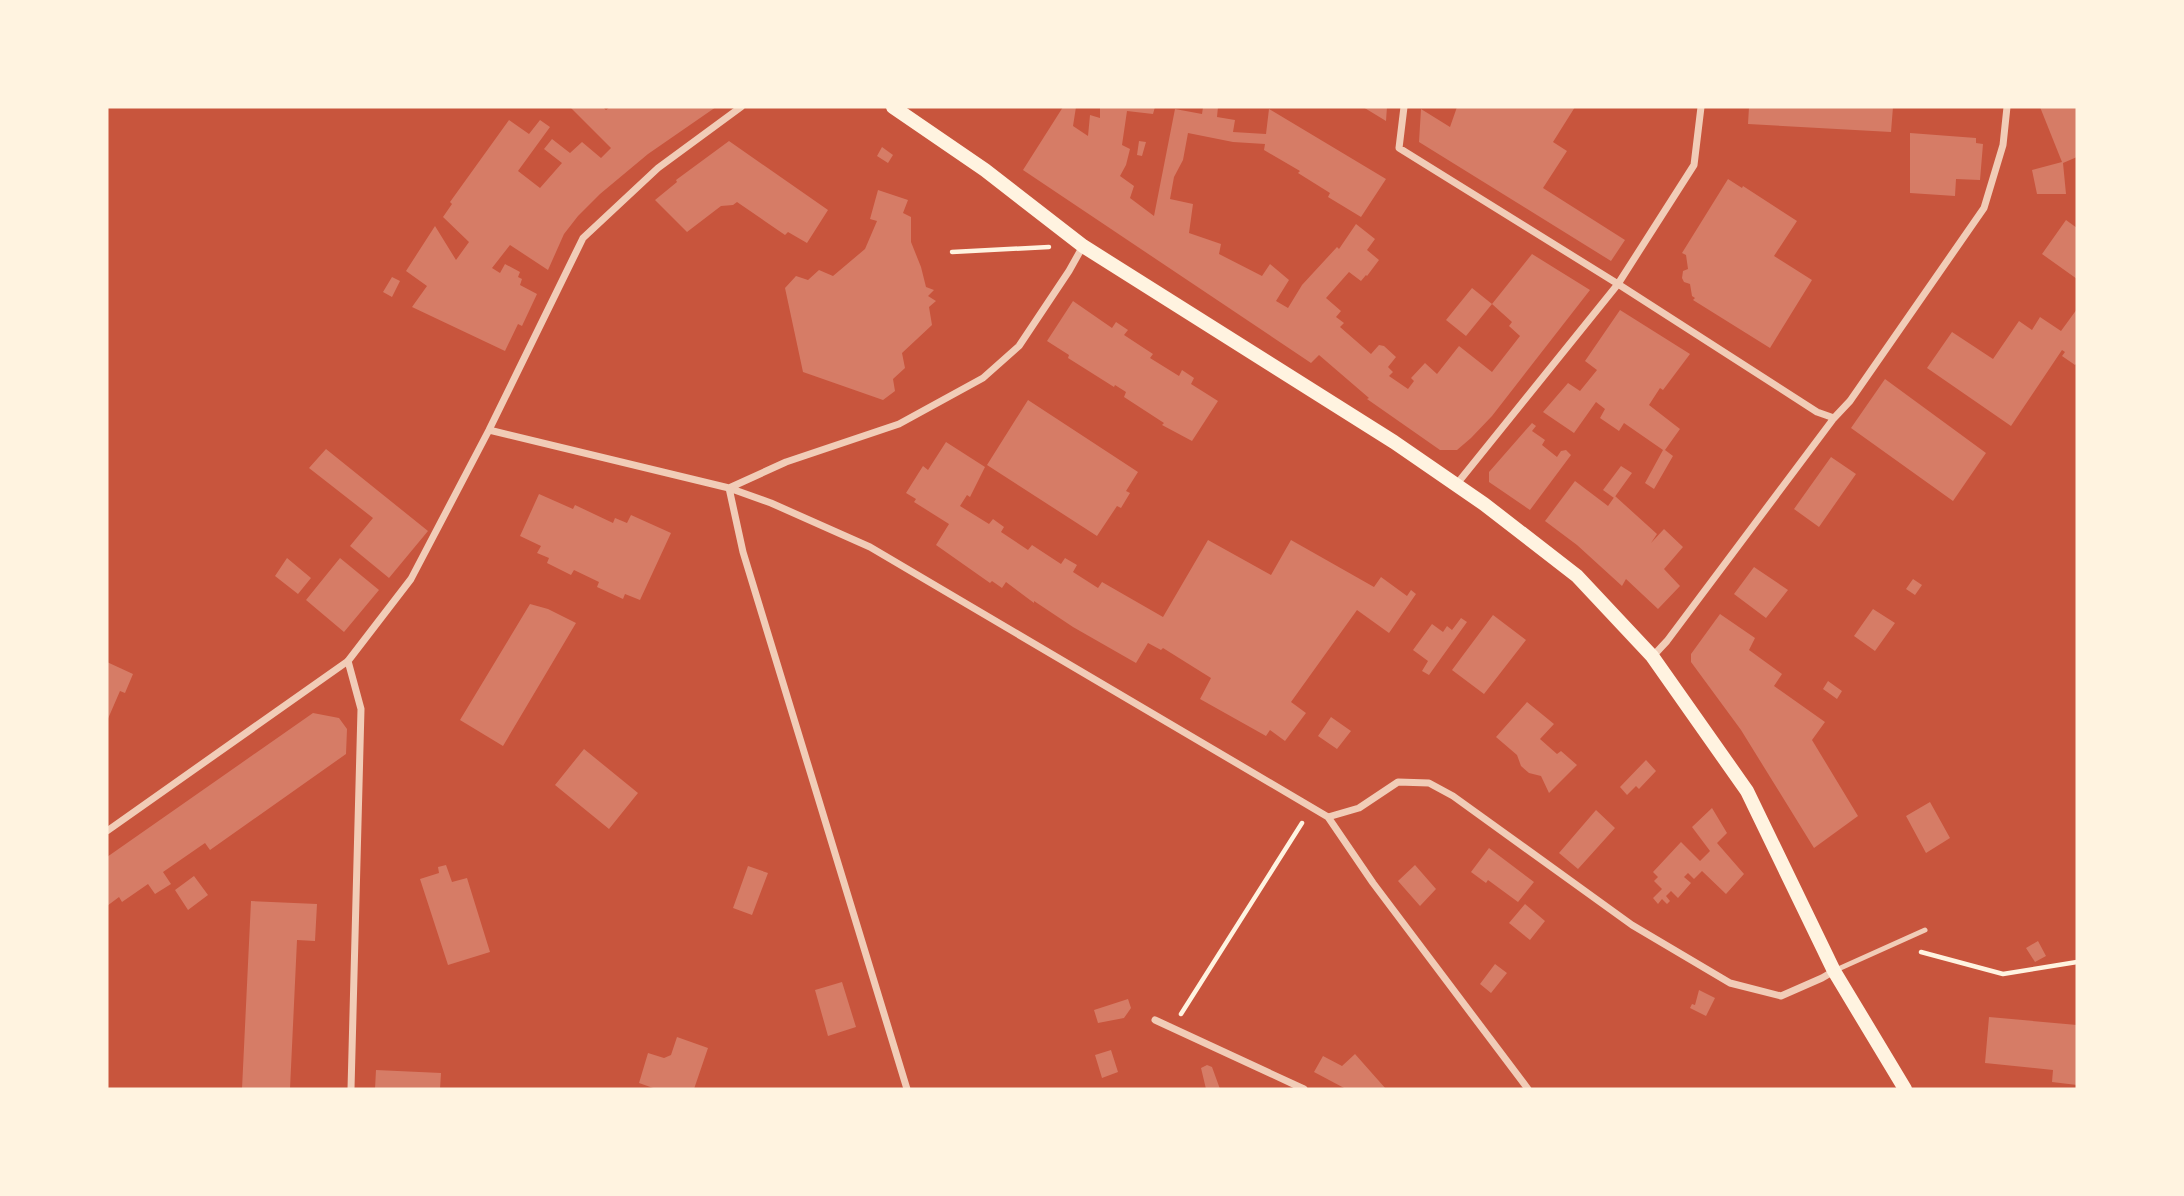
<svg xmlns="http://www.w3.org/2000/svg" width="2184" height="1196" font-family="'Roboto Serif',serif">
<rect width="100%" height="100%" fill="#c8553d"/>
<!-- building -->
<path fill="#d67c66" d="M570,107H603L606,110L610,107H716L648,154L600,194L578,216L564,234L548,270L510,245L492,268L500,273L505,264L520,272L518,277L522,279L520,285L537,294L522,326L518,324L505,351L412,307L427,286L406,271L435,226L456,260L469,242L443,217L452,204L450,202L509,120L529,134L540,120L550,127L518,171L540,188L562,163L544,149L552,139L570,153L582,142L601,158L611,148Z
M1063,107H1076L1073,126L1088,136L1090,115L1100,118V107H1155L1153,114L1127,111L1122,145L1130,149L1126,165L1120,176L1134,186L1130,198L1154,216L1175,109L1202,114L1203,107H1218L1217,117L1235,120L1233,132L1266,134L1269,109L1386,179L1361,217L1328,197L1330,193L1298,173L1300,171L1264,150L1265,144L1233,142L1188,133L1183,160L1174,177L1170,199L1193,204L1189,233L1221,244L1219,254L1262,276L1270,264L1289,280L1276,301L1288,308L1302,285L1337,247L1339,249L1356,224L1375,239L1367,250L1379,260L1367,276L1366,275L1361,281L1349,272L1326,298L1341,311L1336,317L1344,323L1340,327L1371,354L1379,345L1384,346L1396,357L1388,367L1393,372L1389,376L1408,389L1414,381L1411,378L1425,363L1437,374L1459,346L1492,372L1520,336L1509,326L1512,322L1492,304L1466,336L1446,320L1472,288L1492,304L1532,254L1590,290L1492,416L1471,438L1457,450H1440L1367,399L1369,398L1319,355L1311,363L1023,170Z
M1363,107H1387L1386,121Z
M1457,107H1575L1553,142L1567,151L1543,188L1625,240L1611,261L1419,142L1421,109L1450,127Z
M1749,107H1893L1891,132L1748,124Z
M2040,107H2077V157L2063,163L2066,194H2037L2032,170L2062,162Z
M1910,133L1976,138V143L1983,144L1980,180L1956,179L1955,196L1910,193Z
M729,141L828,210L807,243L788,232L785,235L737,202L733,205L721,206L687,232L655,200L677,182L676,180Z
M1139,141L1146,142L1142,156L1137,155Z
M882,147L893,155L888,163L877,156Z
M1728,179L1742,188L1743,186L1797,221L1774,256L1812,280L1770,348L1693,300L1695,298L1692,296L1690,284L1684,282L1682,278L1683,271L1688,269L1686,255L1682,253Z
M878,190L908,200L903,213L911,217V242L921,267L926,287L934,290L928,296L936,301L929,307L932,325L902,353L905,368L893,379L895,391L883,400L803,372L785,288L796,276L808,280L819,270L833,276L865,249L877,221L870,219Z
M2066,220L2077,228V279L2042,254Z
M392,277L400,281L392,297L383,292Z
M1073,301L1112,328L1116,322L1128,330L1124,335L1153,354L1150,358L1179,376L1182,370L1194,378L1191,384L1218,401L1192,441L1162,425L1164,423L1124,397L1126,392L1115,385L1114,387L1068,358L1069,355L1047,341Z
M2077,309V363L2075,365L2062,356L2065,352L2062,350L2011,426L1927,368L1952,332L1993,359L2019,321L2032,330L2040,317L2061,331Z
M1620,310L1690,354L1663,390L1660,388L1649,405L1680,429L1665,450L1673,456L1654,489L1645,483L1663,450L1624,423L1619,431L1600,418L1605,409L1596,402L1574,433L1543,412L1568,383L1580,391L1597,370L1585,361Z
M1885,379L1986,453L1953,501L1851,428Z
M1028,400L1138,472L1126,491L1130,493L1121,508L1117,506L1097,536L987,465Z
M1532,423L1536,426L1532,431L1545,440L1542,445L1557,457L1561,451L1566,450L1571,455L1530,510L1489,482V472Z
M946,442L985,467L970,497L967,495L960,506L989,524L993,519L1004,527L1001,532L1028,550L1032,545L1061,564L1065,558L1077,565L1073,572L1098,588L1102,582L1163,617L1208,540L1271,575L1291,540L1374,587L1381,577L1407,596L1411,590L1416,594L1389,633L1357,610L1291,702L1306,713L1285,741L1270,730L1266,736L1200,699L1211,678L1163,648L1161,650L1148,643L1136,663L1073,627L1034,601V603L1006,582L1002,588L992,581L990,583L936,545L949,524L914,502L916,499L906,493L923,466L928,470Z
M326,449L428,531L389,578L350,546L373,518L309,468Z
M1831,457L1856,474L1819,527L1794,509Z
M1621,466L1632,473L1614,498L1603,490Z
M1575,481L1608,506L1615,496L1657,534L1651,543L1664,529L1683,547L1664,569L1680,586L1658,609L1626,579L1622,586L1577,545L1545,521Z
M539,494L573,509L575,505L613,523L615,518L627,523L631,515L671,533L640,600L625,594L623,599L597,587L599,582L574,570L571,575L547,563L549,558L537,553L541,546L520,536Z
M287,558L311,578L298,594L275,576Z
M340,558L379,590L344,632L306,600Z
M1754,567L1788,590L1766,618L1734,594Z
M1913,579L1922,585L1915,595L1906,589Z
M530,604L548,609L576,623L503,746L460,720Z
M1873,609L1895,623L1875,651L1854,636Z
M1720,614L1755,638L1749,650L1782,674L1774,686L1825,722L1812,740L1858,816L1814,848L1741,730L1691,662V654Z
M1493,615L1526,640L1484,694L1452,670Z
M1461,618L1467,622L1429,675L1422,671L1428,661L1413,650L1432,624L1443,632L1447,626L1452,630Z
M107,662L133,674L125,693L120,691L107,721Z
M1828,681L1842,691L1837,699L1823,689Z
M1527,702L1554,724L1540,739L1557,754L1561,751L1577,765L1549,793L1541,776L1529,773L1521,766L1517,755L1496,737Z
M313,713L339,718L347,729L346,754L210,850L205,843L163,872L171,884L155,894L148,884L122,902L119,897L107,906V857Z
M1331,717L1351,731L1337,749L1318,736Z
M584,749L638,793L609,829L555,785Z
M1646,760L1656,771L1639,789L1636,786L1627,795L1620,787Z
M1930,802L1950,838L1926,853L1906,816Z
M1712,808L1727,833L1717,843L1744,874L1726,894L1702,871L1694,879L1688,873L1684,877L1691,883L1678,898L1671,891L1666,896L1670,901L1667,904L1662,899L1658,904L1653,898L1662,889L1654,881L1658,877L1653,872L1681,842L1700,861L1710,851L1692,827Z
M1596,810L1615,828L1578,869L1559,853Z
M1489,848L1534,882L1518,902L1488,880L1486,883L1471,872Z
M446,865L452,882L467,878L490,952L448,965L420,879L439,873L438,867Z
M1415,865L1436,889L1420,906L1398,881Z
M748,866L768,873L752,915L733,908Z
M194,876L208,895L188,910L175,890Z
M251,901L317,904L315,941L297,940L290,1089H242Z
M1525,904L1545,921L1530,940L1509,923Z
M2038,941L2046,956L2035,962L2026,948Z
M1495,964L1507,973L1491,993L1480,984Z
M842,982L856,1027L828,1036L815,990Z
M1699,990L1715,998L1706,1016L1690,1008L1692,1004L1695,1005Z
M1128,999L1131,1008L1124,1018L1098,1023L1094,1010Z
M1989,1017L2077,1025V1085L2052,1082L2053,1070L1985,1063Z
M677,1037L708,1048L694,1089H656L639,1083L648,1053L664,1058L671,1055Z
M1111,1050L1118,1072L1102,1078L1095,1055Z
M1355,1054L1386,1089H1346L1314,1072L1323,1056L1342,1066Z
M1207,1065L1212,1067L1220,1089H1206L1201,1068Z
M376,1070L441,1073L440,1089H375Z"/>
<g fill="none" stroke-linecap="round" stroke-linejoin="round">
<!-- path -->
<path stroke="#fff3e0" stroke-width="4.5" d="M952,252L1049,247
M1921,952L2003,974L2077,962
M1181,1014L1302,823"/>
<!-- service -->
<path stroke="#f1ccb7" stroke-width="5" d="M1836,970L1925,930"/>
<!-- minor -->
<path stroke="#f1ccb7" stroke-width="7" d="M1404,107L1399,148L1618,284L1817,412L1834,418
M489,430L729,488L786,462L899,424L983,378L1019,346L1069,271L1083,246
M1456,485L1618,284L1694,165L1701,107
M729,488L771,503L870,547L1328,817L1359,808L1398,782L1429,783L1453,796L1632,925L1730,983L1781,996L1822,978L1834,971
M729,488L743,552L907,1089
M1653,656L1667,641L1834,418L1850,401L1984,208L2003,145L2007,107
M348,661L361,709L351,1089
M1328,817L1373,883L1528,1089
M107,831L348,661L411,579L489,430L583,238L658,168L741,107
M1155,1020L1304,1089"/>
<!-- secondary -->
<path stroke="#fff3e0" stroke-width="14" d="M893,107L985,170L1083,246L1394,442L1484,504L1577,576L1652,656L1747,791L1834,971L1905,1089"/>
</g>
<!-- border -->
<rect width="2184" height="1196" fill="none" stroke="#fff3e0" stroke-width="217"/>
</svg>
